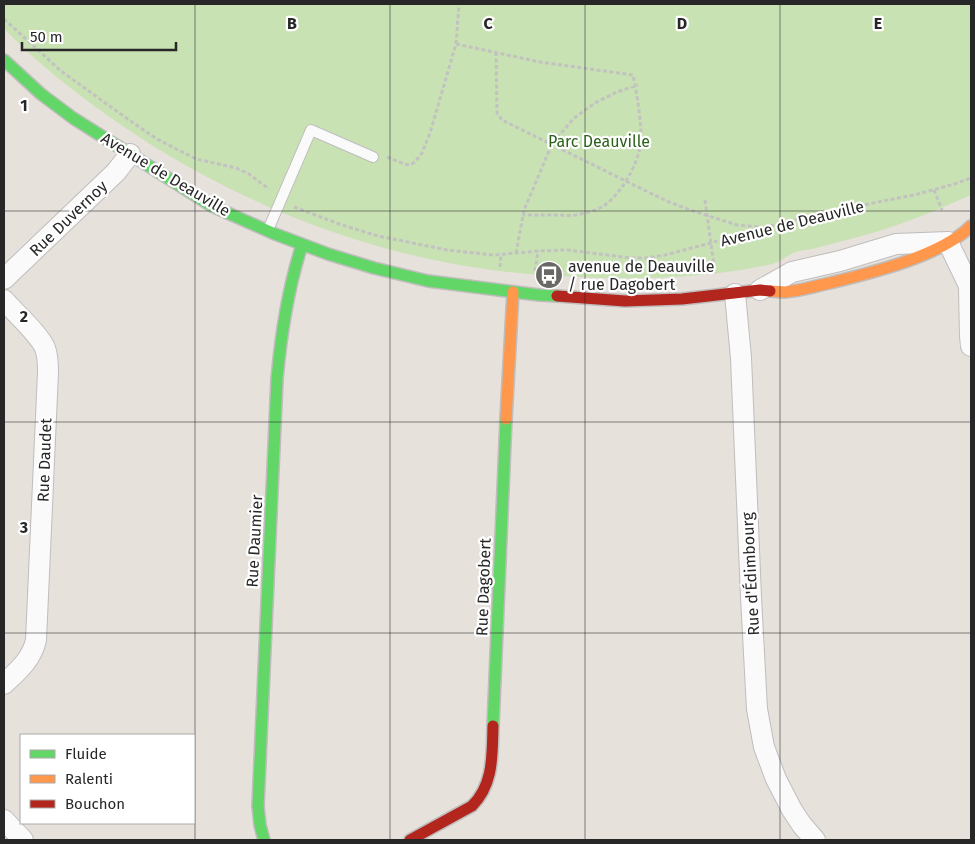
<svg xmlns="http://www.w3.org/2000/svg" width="975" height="844" font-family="'Fira Sans',sans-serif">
<rect width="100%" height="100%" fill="#e6e1db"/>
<!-- green -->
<path fill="#c9e2b3" d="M4,4H971V195C935,211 897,227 858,237C843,241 827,245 812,249C807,250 801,250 796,252C786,255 781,263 768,265C707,278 643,280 580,277C548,276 517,274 485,269C324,246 171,173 46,68C31,56 18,42 4,29Z"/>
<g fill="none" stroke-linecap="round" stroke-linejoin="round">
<!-- lane casing -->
<g stroke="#bfbdbd" stroke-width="12">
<path id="lane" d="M268,230L311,130L373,157"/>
</g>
<!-- street casing -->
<g stroke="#bfbdbd" stroke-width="22">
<path id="street" d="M4,279L116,172L130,154
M969,288L970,336L971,346
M760,290L792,272L840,261L896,244L948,242L971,290
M735,294L741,358L751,597L757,709L764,747L776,779L792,810L802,825L815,840
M4,300C15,313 39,334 45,348C48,356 48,364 48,372L36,640C32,659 18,671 4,684
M4,820L23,840"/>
</g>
<!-- fast casing -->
<g stroke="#bfbdbd" stroke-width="14">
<path id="fast" d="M4,60L41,94L73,118L212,206L275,234L328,254L374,268L428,281L539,295L557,296
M493,726L506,419
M264,840L260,825L258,806L277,379C281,334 288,288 302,245"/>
</g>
<!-- slow casing -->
<g stroke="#bfbdbd" stroke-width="14">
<path id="slow" d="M770,291C775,291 780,292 785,292C800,291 815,286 830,283C871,273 941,256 971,226
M506,419L513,292"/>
</g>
<!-- jam casing -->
<g stroke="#bfbdbd" stroke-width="14">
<path id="jam" d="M557,296L625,301L682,299L760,290L770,291
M410,840L472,806C494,784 492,755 493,726"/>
</g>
<!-- path -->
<path stroke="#c2c2c1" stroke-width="3" stroke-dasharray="4 2.5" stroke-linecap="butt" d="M4,19L61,71L129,120L157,139L196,159L236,168L249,174L269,189
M456,44L540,62L633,75C637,95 643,128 640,147C637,166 619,197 602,207C594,211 585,213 576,215C570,216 563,215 557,215C545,215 534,215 523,215
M496,52L497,113L502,120L642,189L669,202L693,211L737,225L761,227
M387,157L404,164L410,165L415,162L422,153L430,133L456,44L459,4
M934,190L942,210
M705,200L715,273
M294,207L342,225L378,236L447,250L494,255L538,251L567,250L631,258H646L665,255L711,243L745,232L824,213L918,194L954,184L971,178
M516,253L524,210L552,144L574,118L595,103L617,92L638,85
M500,267L501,255
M535,271L538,251"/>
<!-- lane -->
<use href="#lane" stroke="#fbfafa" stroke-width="10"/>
<!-- street -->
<use href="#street" stroke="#fbfafa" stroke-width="20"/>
<!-- fast -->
<use href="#fast" stroke="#63d668" stroke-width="11"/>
<!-- slow -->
<use href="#slow" stroke="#ff974d" stroke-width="11"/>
<!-- jam -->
<use href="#jam" stroke="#b3261e" stroke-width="11"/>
</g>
<!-- grid -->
<path fill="none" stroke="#272727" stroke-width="1" stroke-opacity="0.55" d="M195,4V840M390,4V840M585,4V840M780,4V840M4,211H971M4,422H971M4,633H971"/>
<!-- icons -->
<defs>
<g id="bus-disc" transform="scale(1.4375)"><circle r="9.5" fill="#6a6866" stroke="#fff"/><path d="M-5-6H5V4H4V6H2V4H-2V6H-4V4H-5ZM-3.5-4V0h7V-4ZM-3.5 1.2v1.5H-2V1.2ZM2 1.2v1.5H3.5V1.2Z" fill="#fff"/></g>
</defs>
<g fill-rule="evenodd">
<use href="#bus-disc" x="549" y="275"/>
</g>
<g text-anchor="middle" stroke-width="4.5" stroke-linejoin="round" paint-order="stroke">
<!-- park labels -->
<g font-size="16" fill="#2b6218" stroke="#fff">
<text x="599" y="147">Parc Deauville</text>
</g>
<!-- street labels -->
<g font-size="16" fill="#272727" stroke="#fff">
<text transform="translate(166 174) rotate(31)" y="6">Avenue de Deauville</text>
<text transform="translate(68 218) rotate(-44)" y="6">Rue Duvernoy</text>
<text transform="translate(792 223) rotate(-14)" y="6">Avenue de Deauville</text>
<text transform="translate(44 460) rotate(-88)" y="6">Rue Daudet</text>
<text transform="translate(254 541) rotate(-87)" y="6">Rue Daumier</text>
<text transform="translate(750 574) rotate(-93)" y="6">Rue d'Édimbourg</text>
<text transform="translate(483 587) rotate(-88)" y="6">Rue Dagobert</text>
</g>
<!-- poi labels -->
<g font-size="16" fill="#272727" stroke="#fff" text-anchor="start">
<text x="568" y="272">avenue de Deauville<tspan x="568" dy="18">/ rue Dagobert</tspan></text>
</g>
</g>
<g font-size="16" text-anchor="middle" font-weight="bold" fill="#272727" stroke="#fff" stroke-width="4.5" stroke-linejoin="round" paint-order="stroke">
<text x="292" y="29">B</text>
<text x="488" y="29">C</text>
<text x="682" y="29">D</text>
<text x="878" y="29">E</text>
<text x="24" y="111">1</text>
<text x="24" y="322">2</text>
<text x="24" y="533">3</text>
</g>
<!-- border -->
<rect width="975" height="844" fill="none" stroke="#272727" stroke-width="10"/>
<!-- legend -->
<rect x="20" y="734" width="175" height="90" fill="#ffffff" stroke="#a9a9a9"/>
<rect x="30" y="750" width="25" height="8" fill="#63d668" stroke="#a9a9a9"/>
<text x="65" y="759" font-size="15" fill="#272727">Fluide</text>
<rect x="30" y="775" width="25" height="8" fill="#ff974d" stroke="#a9a9a9"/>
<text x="65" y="784" font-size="15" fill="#272727">Ralenti</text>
<rect x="30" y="800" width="25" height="8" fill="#b3261e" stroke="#a9a9a9"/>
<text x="65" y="809" font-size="15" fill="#272727">Bouchon</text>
<!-- scale -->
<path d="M22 42v8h154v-8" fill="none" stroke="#272727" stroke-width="2.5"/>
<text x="30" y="42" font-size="15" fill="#272727" stroke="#ffffff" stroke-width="4" paint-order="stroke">50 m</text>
</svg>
